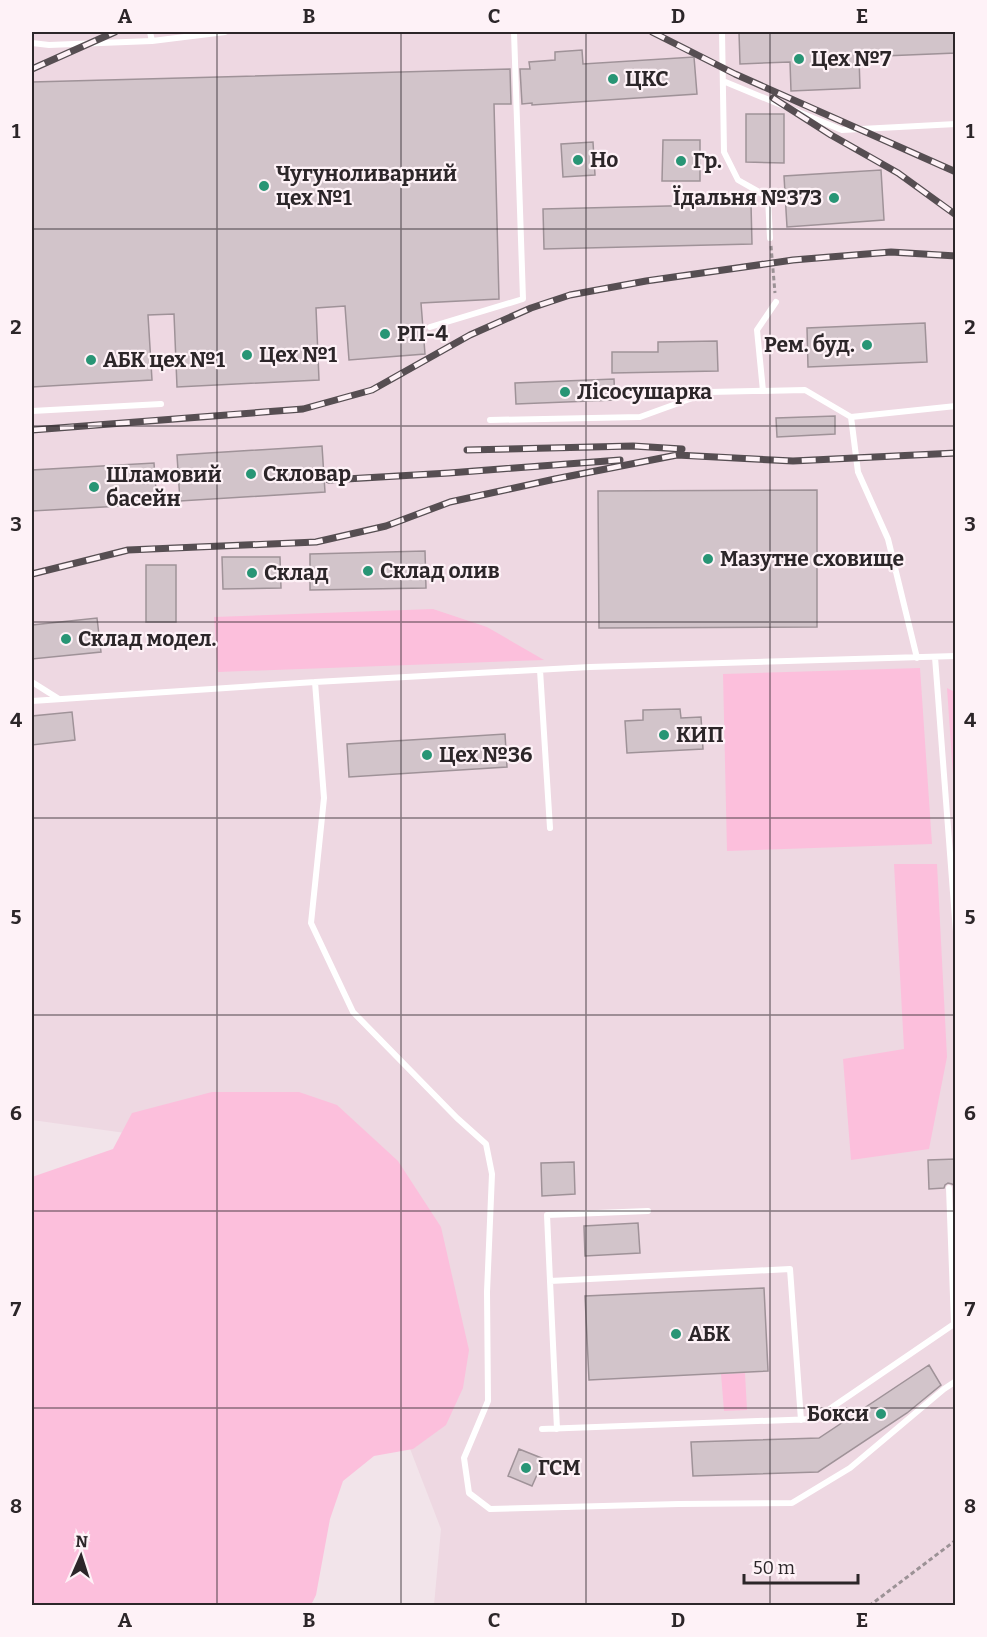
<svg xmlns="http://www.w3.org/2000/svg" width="987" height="1637" font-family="Bitter,serif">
<rect width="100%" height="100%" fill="#f2e4ea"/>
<!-- built -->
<path fill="#eed8e2" d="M32,32H955V1605H434L441,1529L336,1257L154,1137L32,1120Z"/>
<!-- green -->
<path fill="#fcbfdc" d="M433,609L487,627L544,660L218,672L214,617Z
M920,668L932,844L727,851L723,674Z
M947,688L955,692V805Z
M894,864H937L947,1057L929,1149L851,1160L843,1059L904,1049Z
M212,1092H299L337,1105L398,1161L441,1227L469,1350L463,1388L446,1425L413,1449L374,1456L343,1481L330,1519L316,1595L311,1605H32V1177L113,1149L132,1113Z
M745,1373L747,1410L724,1411L721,1374Z"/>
<!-- building -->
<path fill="#d2c4ca" stroke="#9f9298" stroke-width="1.5" d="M739,32H956V53L859,57L860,88L791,91L790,62L740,64Z
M582,50L583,64L694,57L697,94L532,105V103L522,104L520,69H530L529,62L555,60V52Z
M510,69L511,104H494L499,299L421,303L425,354L349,360L345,306L316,308L319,380L177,387L174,314L148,315L152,380L32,387V82Z
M746,114H784V163L746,162Z
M663,140H700V181H662Z
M593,142L595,175L563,177L561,144Z
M881,170L884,220L787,227L784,176Z
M751,204L752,244L544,249L543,209Z
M925,323L927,362L808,367L807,328Z
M717,341L718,371L612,373V352H658V342Z
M614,379L615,400L516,404L515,383Z
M835,416V434L777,437L776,418Z
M322,446L325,492L180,501L177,455Z
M154,463L157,504L32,511V470Z
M817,490V627L599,628L598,491Z
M425,551L426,588L310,590V554Z
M222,557H280L281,588L223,589Z
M146,565H176V622H146Z
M97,618L101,652L32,659V625Z
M680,709L681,718L701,717L703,749L627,753L625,721L643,720V710Z
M72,712L75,740L32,745V716Z
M505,734L507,767L349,777L347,744Z
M956,1159V1187L952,1184L948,1183L945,1185L944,1188L929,1189L928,1160Z
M574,1162L575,1194L542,1196L541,1163Z
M638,1223L640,1253L585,1256L584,1226Z
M764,1288L768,1371L589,1380L585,1296Z
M929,1365L941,1385L907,1413L818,1472L693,1476L691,1442L819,1438Z
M519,1449L544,1459L532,1486L508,1476Z"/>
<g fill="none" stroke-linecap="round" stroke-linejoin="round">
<!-- path -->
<path stroke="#9c9296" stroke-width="3" stroke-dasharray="4.5 3" stroke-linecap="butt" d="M771,246L775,293
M869,1606L956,1540"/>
<!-- lane -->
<path stroke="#fff" stroke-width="6" d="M150,32L152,41
M722,32L724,152L738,180L768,197L770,238
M32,43L49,45L152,41L225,32
M723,81L842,130L956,124
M430,327L523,299L514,32
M763,391L757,330L776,302
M32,411L161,404
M851,417L858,472L888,539L917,658
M490,420L640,417L709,392L805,390L851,417L956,406
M935,657L956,932
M540,670L550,828
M32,682L59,699
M315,682L324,798L311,923L353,1012L457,1118L486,1144L492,1174L487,1292L488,1401L464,1458L469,1493L490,1509L679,1504L792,1503L850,1468L944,1389L956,1381
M32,701L315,682L590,667L956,656
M949,1188L954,1324L955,1323
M550,1281L547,1215L648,1211
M542,1429L815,1419L954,1324
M557,1429L550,1281L790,1269L801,1420"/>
<!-- rail casing -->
<g stroke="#564e52" stroke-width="7">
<path id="rail" d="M652,32L735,74L956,172
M32,69L115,32
M773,98L831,135L898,173L956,215
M32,430L303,409L372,390L470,335L531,308L570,295L646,281L793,260L891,252L956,256
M467,450L633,446L682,449
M329,480L449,473L620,460
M32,574L128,550L316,542L386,526L450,502L555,479L677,455L793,461L956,453"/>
</g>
<!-- rail -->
<use href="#rail" stroke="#fef2f7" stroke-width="4.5" stroke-dasharray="14" stroke-linecap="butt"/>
</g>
<!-- grid -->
<path fill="none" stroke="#2c2629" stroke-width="1.5" stroke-opacity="0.55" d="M217,32V1606M401,32V1606M586,32V1606M770,32V1606M32,229H956M32,426H956M32,622H956M32,818H956M32,1015H956M32,1211H956M32,1408H956"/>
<!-- markers -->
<g fill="#289575" stroke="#fef2f7" stroke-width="2">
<circle cx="799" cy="59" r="6"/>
<circle cx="613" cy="79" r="6"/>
<circle cx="578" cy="160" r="6"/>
<circle cx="681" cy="161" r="6"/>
<circle cx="264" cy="186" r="6"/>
<circle cx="834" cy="198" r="6"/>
<circle cx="385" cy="334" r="6"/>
<circle cx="867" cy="345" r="6"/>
<circle cx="247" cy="355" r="6"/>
<circle cx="91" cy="360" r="6"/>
<circle cx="565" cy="392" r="6"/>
<circle cx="251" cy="474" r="6"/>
<circle cx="94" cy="487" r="6"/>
<circle cx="708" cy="559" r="6"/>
<circle cx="368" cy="571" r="6"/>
<circle cx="252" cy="573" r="6"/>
<circle cx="66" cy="639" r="6"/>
<circle cx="664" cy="735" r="6"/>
<circle cx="427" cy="755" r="6"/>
<circle cx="676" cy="1334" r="6"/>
<circle cx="881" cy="1414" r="6"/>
<circle cx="526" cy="1468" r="6"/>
</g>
<g text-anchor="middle" stroke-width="4.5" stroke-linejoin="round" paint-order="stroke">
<!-- poi labels -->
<g font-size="21" font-weight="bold" fill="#2c2629" stroke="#fef2f7" text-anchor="start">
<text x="811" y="66">Цех №7</text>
<text x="625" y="86">ЦКС</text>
<text x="590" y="167">Но</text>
<text x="693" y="168">Гр.</text>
<text x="276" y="181">Чугуноливарний<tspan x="276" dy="24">цех №1</tspan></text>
<text x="822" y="205" text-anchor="end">Їдальня №373</text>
<text x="397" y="341">РП-4</text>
<text x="855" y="352" text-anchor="end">Рем. буд.</text>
<text x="259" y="362">Цех №1</text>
<text x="103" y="367">АБК цех №1</text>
<text x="577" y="399">Лісосушарка</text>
<text x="263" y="481">Скловар</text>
<text x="106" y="482">Шламовий<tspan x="106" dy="24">басейн</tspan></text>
<text x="720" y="566">Мазутне сховище</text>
<text x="380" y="578">Склад олив</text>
<text x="264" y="580">Склад</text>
<text x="78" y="646">Склад модел.</text>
<text x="676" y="742">КИП</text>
<text x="439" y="762">Цех №36</text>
<text x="688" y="1341">АБК</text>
<text x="869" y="1421" text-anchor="end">Бокси</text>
<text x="538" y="1475">ГСМ</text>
</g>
</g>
<!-- border -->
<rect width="987" height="1637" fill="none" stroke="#fef2f7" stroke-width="66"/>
<!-- north arrow -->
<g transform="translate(81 1556) rotate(3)" stroke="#fef2f7" stroke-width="4.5" paint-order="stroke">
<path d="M0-4.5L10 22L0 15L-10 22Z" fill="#2c2629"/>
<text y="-9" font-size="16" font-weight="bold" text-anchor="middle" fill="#2c2629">N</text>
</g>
<!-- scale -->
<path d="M744 1574v9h114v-9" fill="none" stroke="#2c2629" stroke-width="3"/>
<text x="753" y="1574" font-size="18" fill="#2c2629" stroke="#fef2f7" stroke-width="4.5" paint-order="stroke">50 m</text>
<rect x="33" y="33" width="921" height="1571" fill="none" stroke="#2c2629" stroke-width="2"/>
<g font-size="20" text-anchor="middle" font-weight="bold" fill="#2c2629">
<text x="125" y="23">A</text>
<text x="309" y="23">B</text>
<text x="494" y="23">C</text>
<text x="678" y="23">D</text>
<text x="862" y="23">E</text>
<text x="16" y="138">1</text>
<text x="970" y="138">1</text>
<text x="16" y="334">2</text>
<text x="970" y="334">2</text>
<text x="16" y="531">3</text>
<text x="970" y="531">3</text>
<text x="16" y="727">4</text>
<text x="970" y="727">4</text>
<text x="16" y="924">5</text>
<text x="970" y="924">5</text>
<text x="16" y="1120">6</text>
<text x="970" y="1120">6</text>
<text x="16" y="1316">7</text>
<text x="970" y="1316">7</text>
<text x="16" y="1513">8</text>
<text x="970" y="1513">8</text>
<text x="125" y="1627">A</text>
<text x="309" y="1627">B</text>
<text x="494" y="1627">C</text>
<text x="678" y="1627">D</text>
<text x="862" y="1627">E</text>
</g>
</svg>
